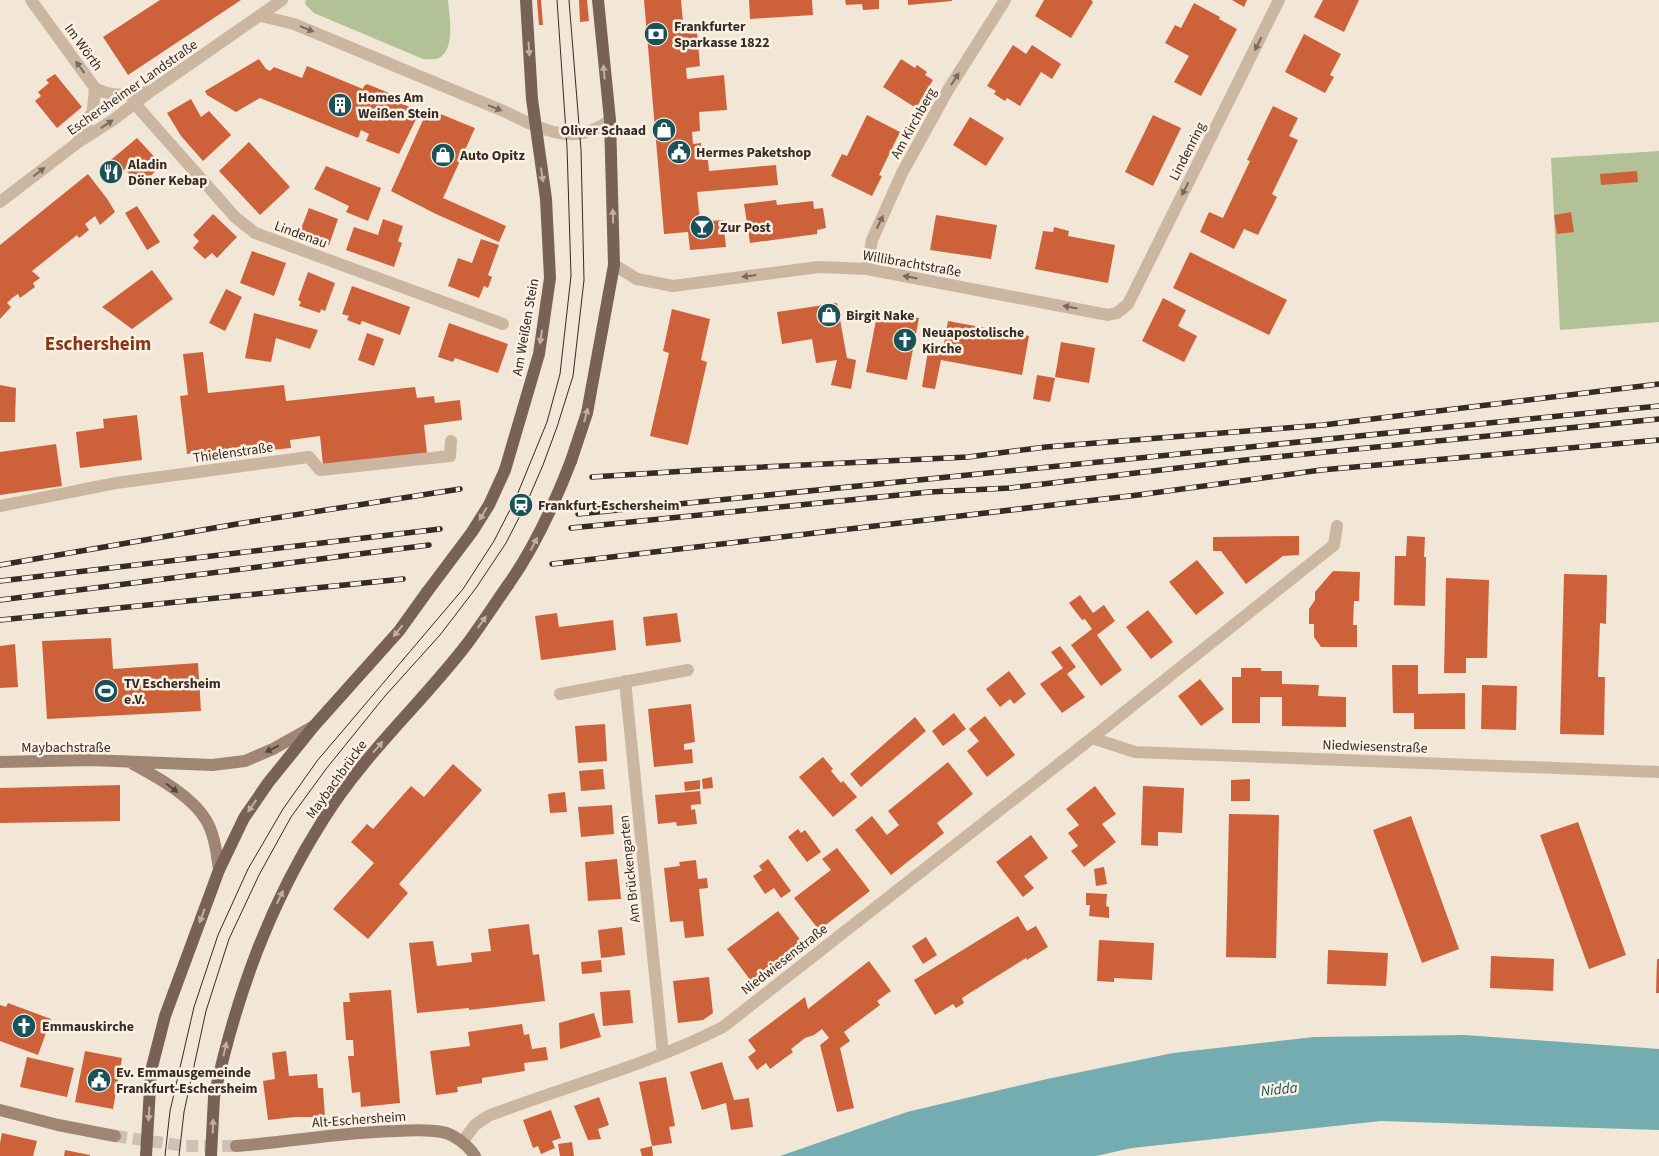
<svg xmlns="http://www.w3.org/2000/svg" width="1659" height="1156" font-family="'Source Sans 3',sans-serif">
<rect width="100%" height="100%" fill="#f2e6d7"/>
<!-- green -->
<path fill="#b2c296" d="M306,0H448C449,15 456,49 439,58C435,60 428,59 423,59L314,13L305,4Z
M1659,151V322L1560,330L1551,158Z"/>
<!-- water -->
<path fill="#74acb1" d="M1465,1035L1659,1049V1130L1381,1121L1132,1148L1096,1156H780L907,1112L1047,1079L1173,1053L1314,1037Z"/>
<!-- building -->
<path fill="#cd623a" d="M160,0H241L128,75L103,37Z
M537,0H541L543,25H539Z
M579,0H587L589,21L580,22Z
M644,0H681L684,33L697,31L700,66L686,68L687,79L724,75L727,110L699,112L700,131L692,132L693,144L701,143L702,160H708L709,171L776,165L778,185L697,192L700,222L723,220L726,247L690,250L688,232L664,234Z
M749,0H812L813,15L750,19Z
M845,0H879V9L863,10L862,4L846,5Z
M908,0H952V1L908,5Z
M1044,0H1091L1093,2L1071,38L1035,16Z
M1232,0H1247L1244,7Z
M1323,0H1359L1344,32L1314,17Z
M1194,3L1220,17L1219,19L1237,29L1201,96L1174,82L1189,56L1165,43L1175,25L1181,28Z
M1304,34L1341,54L1330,75L1334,77L1325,93L1285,72Z
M1013,45L1026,54L1032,45L1061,64L1052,79L1041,72L1020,106L1007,98L1005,101L994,94L996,91L987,86Z
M259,59L266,69L270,71L274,67L302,78L307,66L363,89L364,86L367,84L389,93L387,98L420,111L399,154L366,141L369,134L361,130L358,138L260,98L236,112L207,95L205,91Z
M901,59L915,68L917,65L927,72L925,75L933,80L916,108L883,87Z
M55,74L82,107L57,128L35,101L41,96L38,92L49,83L46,80Z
M191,99L201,117L209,111L231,135L203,161L181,136L167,113Z
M1273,106L1298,118L1289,136L1298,140L1272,194L1277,197L1258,235L1244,229L1234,249L1200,232L1209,212L1223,218L1250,161L1247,160Z
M428,109L475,128L443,198L506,226L499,242L436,214L391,191Z
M867,115L900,132L879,175L882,176L872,196L831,176L842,154L847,156Z
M1153,115L1181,128L1153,186L1125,172Z
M970,117L1004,138L986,166L953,145Z
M137,138L162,165L140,186L125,169L108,182L100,169Z
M249,142L290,187L260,215L219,171Z
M326,166L381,188L368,221L346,212L349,206L314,189Z
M1637,171L1638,182L1601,185L1600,174Z
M88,174L108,200L115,212L100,225L95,216L85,224L89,230L79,238L77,235L32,271L40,278L33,283L35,287L20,298L18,294L12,298L7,303L11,307L0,319V245Z
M776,200L777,205L813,201L814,209L823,208L826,228L817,230V234L750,243L744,204Z
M137,206L160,242L147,250L125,213Z
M309,208L338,219L329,245L299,234Z
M1571,212L1574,232L1557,234L1554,215Z
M213,214L237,237L217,258L212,253L205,259L193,248L199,241L193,235Z
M936,215L997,225L991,259L930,250Z
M383,219L403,226L398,241L402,243L394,267L346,250L354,227L378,235Z
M1054,227L1069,231L1068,236L1115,245L1108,283L1035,269L1043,231L1053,232Z
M481,239L499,245L488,275L492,277L488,288L484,286L479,298L448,286L458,258L472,263Z
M252,251L286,263L274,296L240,283Z
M1190,252L1287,300L1269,335L1173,288Z
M152,270L173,299L132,329L102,307Z
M308,272L335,283L325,311L321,309L320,313L299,306L301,302L298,300Z
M352,286L410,307L400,335L362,321L360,325L347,320L349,316L342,314Z
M226,289L242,297L225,331L209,323Z
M1163,298L1186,310L1178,326L1197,336L1184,362L1142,341Z
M837,303L847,358L856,360L851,389L831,385L837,360L816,363L812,339L782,344L777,312Z
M672,309L710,319L701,360L707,362L688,445L650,436L669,353L663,351Z
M878,310L919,318L907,380L866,372Z
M254,313L318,330L310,349L276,338L271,362L245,358Z
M948,321L1029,336L1022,375L941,360L935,389L922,387L928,351L942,354Z
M449,323L508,344L498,373L455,358L453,362L438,357Z
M367,333L384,339L374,366L358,360Z
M1061,342L1095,348L1089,383L1055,377Z
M203,352L208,393L284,385L286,401L415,387L417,398L434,396L435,403L460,400L462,420L424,425L427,453L323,465L320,436L290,440L291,448L195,458V453L187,454L180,396L188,395L183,354Z
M1037,375L1055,378L1050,402L1033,399Z
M0,385L16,388L15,422H0Z
M137,415L142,460L80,468L76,432L104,428L103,419Z
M56,444L62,486L0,495V452Z
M1299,536V555L1283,556L1246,584L1221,551H1213V537Z
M1407,536L1425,537L1424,557H1426L1425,606L1394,605L1395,556H1406Z
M1197,560L1224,593L1196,615L1169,582Z
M1333,571L1360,572L1359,601H1354L1353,625H1357V647H1321L1314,637V624H1309V609L1315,600V592Z
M1564,574L1607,575L1606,624L1600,623L1598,677H1605L1604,735L1560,734Z
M1446,578L1489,580L1487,658H1466V673H1444Z
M1080,595L1093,613L1104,605L1115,621L1097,635L1122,670L1101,686L1071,645L1092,629L1085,619L1082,620L1069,603Z
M1148,610L1173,642L1151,659L1126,627Z
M557,613L559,627L613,620L616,650L541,660L535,616Z
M677,613L681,642L646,646L643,617Z
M111,638L113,669L198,663L201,711L47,719L42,641Z
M15,644L18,687L0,688V646Z
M1060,646L1076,667L1067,674L1085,697L1062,713L1040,684L1063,668L1051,652Z
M1392,665H1418V694L1465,693V729H1414V713H1393Z
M1241,668H1261V671H1282V684L1319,685L1318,696L1346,697V727L1282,726V697H1260V723H1232V677H1241Z
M1009,671L1026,694L1014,704L1010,699L1000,707L986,689Z
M1200,679L1224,709L1201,726L1178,696Z
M1482,685L1517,686L1516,730L1481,729Z
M691,704L695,742L684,744V750L692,749L693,763L654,767L648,709Z
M954,713L966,729L943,746L932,731Z
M985,716L1015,755L987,777L967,751L979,741L969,729Z
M915,717L926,731L861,787L850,774Z
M605,724L607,761L578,763L575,726Z
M823,757L833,769L831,771L841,783L843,781L857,797L833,817L799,777Z
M948,762L973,794L937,823L944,833L891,875L855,830L872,816L887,835L899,825L888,811Z
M453,764L482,790L399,884L408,893L368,939L333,909L374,863L351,842L367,824L373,829L411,786L424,797Z
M603,769L605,789L581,791L579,771Z
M712,777L713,788L703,789L702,779Z
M1250,779V801H1231V780Z
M700,780V789L685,791L684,782Z
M120,785V821L0,823V788Z
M1095,786L1116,814L1102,824L1116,842L1084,867L1071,851L1078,846L1068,833L1079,825L1066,809Z
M1143,786L1184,788L1182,833L1158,832V846L1141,845Z
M700,791L701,804L691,805V810L695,809L697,824L677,826L676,822L658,824L655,795Z
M565,792L567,812L550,813L548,794Z
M612,805L614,834L581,837L578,807Z
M1229,814L1279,815L1276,958L1226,957Z
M1411,816L1459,949L1422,963L1373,830Z
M1578,822L1626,955L1589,969L1540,835Z
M798,829L801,833L805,830L821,852L807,862L788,837Z
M1031,835L1048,858L1024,876L1034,888L1023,897L996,862Z
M837,848L870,891L819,930L794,898L831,870L822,859Z
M617,859L621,899L588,901L585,862Z
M768,859L791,891L781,898L774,888L765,894L753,876L762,870L759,866Z
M696,860L698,879L707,878L708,888L699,889L704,936L685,938L683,921L670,922L664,868L680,866L679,862Z
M1104,867L1107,884L1096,886L1094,869Z
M1086,893L1107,894L1106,906L1109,907V918L1089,916L1090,905H1086Z
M778,911L802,942L751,981L727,949Z
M1018,916L1027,931L1036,926L1048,947L1027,960L1026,958L965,996L962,998L964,1003L956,1008L953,1004L935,1015L914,980Z
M529,924L533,955L539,954L545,1001L469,1010V1008L417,1013L409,943L433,941L437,966L472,962L471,953L491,951L488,929Z
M622,927L625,955L601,958L598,930Z
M926,937L937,955L923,964L912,946Z
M1099,940L1154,943L1152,980L1114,978V982L1097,981Z
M1328,950L1388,953L1386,986L1327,984Z
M1491,956L1554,959L1553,991L1490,988Z
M1657,959H1659V993H1656Z
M601,960L602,972L582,974L581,962Z
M869,961L891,991L877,1001L880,1005L844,1032L850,1041L840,1048L854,1108L837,1112L820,1045L829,1038L822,1029L814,1035L805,1038L791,1049L793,1052L770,1069L766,1063L757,1070L748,1057L756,1051L748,1040L805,997L808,1009Z
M709,977L713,1013L703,1020L678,1023L673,981Z
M391,990L400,1103L361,1107L360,1092L352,1093L348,1056H354L353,1040H346L343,1002H350L349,993Z
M630,990L633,1023L603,1026L600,992Z
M8,1003L51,1019L38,1055L0,1041V1005L6,1007Z
M594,1013L601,1037L560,1049L559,1023Z
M522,1024L524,1035L529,1034L532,1049L546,1047L548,1060L524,1063L525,1071L482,1078V1083L457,1087L458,1092L436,1095L430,1051L470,1046L468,1032Z
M85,1051L122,1058L113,1109L75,1102Z
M286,1051L289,1076L317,1074L318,1088H323L325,1117H295L268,1120L263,1081L275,1079L272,1053Z
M27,1057L74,1068L67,1097L20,1087Z
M722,1062L734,1100L749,1098L753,1127L731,1130L726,1103L702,1110L690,1072Z
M666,1077L675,1126L669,1127L672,1143L652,1146L639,1082Z
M599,1097L609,1125L598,1129L601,1139L588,1140L574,1106Z
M551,1110L561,1138L552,1141L555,1148L541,1154L538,1146L533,1148L523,1120Z
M2,1133L37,1141L33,1156H0V1143Z
M572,1142L574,1156H560L558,1144Z
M652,1146L653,1156H642L640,1149Z
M65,1150L90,1155V1156H64Z"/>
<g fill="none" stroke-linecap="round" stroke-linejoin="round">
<!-- secondary-tunnel -->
<path stroke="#ccc1b3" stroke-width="12" stroke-dasharray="12 6" stroke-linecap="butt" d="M115,1136L185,1146H236"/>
<!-- street -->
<path stroke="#cbb6a2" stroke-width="12" d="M31,0L95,88C112,98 130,95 148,92
M261,16L294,24L508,113C542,130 576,147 610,120
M135,104L235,217L255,233L503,324
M77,143L93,110L95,88
M0,202L77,143L113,120L151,91L282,0
M614,265L637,279L673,286L819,267L867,269L1108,315L1117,313L1128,304L1279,0
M867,269L872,240L902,173L948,90L1005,0
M0,506L116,483L309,457L320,470L450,456L451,441
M625,681L663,1054
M560,694L688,670
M1092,738L1135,752L1659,772
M462,1142L475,1125L488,1116C566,1086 649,1065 723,1027L1092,738L1334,545L1337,526"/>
<!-- secondary -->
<path stroke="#9e8574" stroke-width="12" d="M0,762L91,760L212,765L245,761L273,749L314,726
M133,764C159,778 199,800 210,828C216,842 217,856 219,870
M0,1110L58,1125L115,1136
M236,1146C290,1142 342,1132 396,1131C411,1130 427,1129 442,1132C454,1134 469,1146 475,1156"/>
<!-- primary -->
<path stroke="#786255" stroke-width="12" d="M571,461L587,413L614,265L610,120L598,0
M505,470L539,354L550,278L546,199L532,99L526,0
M151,1071L165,1016L219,870L244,818L268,783L314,726L399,631L427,592
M214,1097C236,997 268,907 323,820C363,755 421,704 467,644C481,625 494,605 508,585"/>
<!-- tram -->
<path stroke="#352b25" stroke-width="1" d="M165,1156L170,1111L194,1007L218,935L248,869L283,809L317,761L463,589L494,541L515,500L547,422L560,374L571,276L567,147L557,0
M179,1156L184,1112L206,1011L229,939L259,875L291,817L326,769L385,696L440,635L476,588L506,543L527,502L543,465L557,427L573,376L584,280L581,150L569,0"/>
<!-- rail casing -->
<g stroke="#352b25" stroke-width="5.5">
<path id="rail" d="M592,477L702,470L968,457L1046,447L1323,425L1659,384
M578,514L1659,406
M571,528L929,492L1010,488L1245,460L1659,419
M552,564L1138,495L1321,470L1659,440
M0,565L237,524L460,489
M0,581L440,529
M0,600L429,545
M0,620L403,579"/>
</g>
<!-- rail -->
<use href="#rail" stroke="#faf0e3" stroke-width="4" stroke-dasharray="11" stroke-linecap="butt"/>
<!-- primary-bridge -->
<path stroke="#786255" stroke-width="12" d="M508,585C535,547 554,505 571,461
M427,592L472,532L489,505L505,470
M146,1156L151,1071
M211,1156L214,1097"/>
</g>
<!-- one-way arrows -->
<defs><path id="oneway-solid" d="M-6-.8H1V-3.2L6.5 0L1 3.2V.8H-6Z" transform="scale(1.25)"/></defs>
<g fill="#786a5d">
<use href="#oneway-solid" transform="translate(307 29) rotate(22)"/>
<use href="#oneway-solid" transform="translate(1258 44) rotate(117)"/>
<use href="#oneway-solid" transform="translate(80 67) rotate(-126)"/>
<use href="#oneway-solid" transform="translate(955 79) rotate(-57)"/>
<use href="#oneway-solid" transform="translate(495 108) rotate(22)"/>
<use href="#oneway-solid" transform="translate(107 124) rotate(-33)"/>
<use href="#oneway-solid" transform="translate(39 172) rotate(-37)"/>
<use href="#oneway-solid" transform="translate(1185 189) rotate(117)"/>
<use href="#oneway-solid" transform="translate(880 222) rotate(-65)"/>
<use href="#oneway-solid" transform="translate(749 276) rotate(173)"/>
<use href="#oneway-solid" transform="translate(910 277) rotate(-169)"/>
<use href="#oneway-solid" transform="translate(1070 307) rotate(-169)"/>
</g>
<g fill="#c0b0a3">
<use href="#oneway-solid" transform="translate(529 49) rotate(86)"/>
<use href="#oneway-solid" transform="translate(604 72) rotate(-95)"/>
<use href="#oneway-solid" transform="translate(542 175) rotate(82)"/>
<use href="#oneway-solid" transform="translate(613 216) rotate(-91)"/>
<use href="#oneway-solid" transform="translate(541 337) rotate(98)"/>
<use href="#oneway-solid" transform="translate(586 415) rotate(-75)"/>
<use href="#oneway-solid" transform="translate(483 514) rotate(121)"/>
<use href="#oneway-solid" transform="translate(534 544) rotate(-62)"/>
<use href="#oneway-solid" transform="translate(482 622) rotate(-55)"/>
<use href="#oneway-solid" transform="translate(398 631) rotate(129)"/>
<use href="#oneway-solid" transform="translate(378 747) rotate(-49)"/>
<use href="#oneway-solid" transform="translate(252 806) rotate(125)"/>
<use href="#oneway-solid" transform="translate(280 897) rotate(-65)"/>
<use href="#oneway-solid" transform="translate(202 916) rotate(110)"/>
<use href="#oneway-solid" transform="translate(225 1049) rotate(-77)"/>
<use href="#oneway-solid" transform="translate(149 1114) rotate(94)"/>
<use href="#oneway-solid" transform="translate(213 1126) rotate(-88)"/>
</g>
<g fill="#54463d">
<use href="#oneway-solid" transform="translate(272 749) rotate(154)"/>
<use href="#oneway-solid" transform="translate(172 788) rotate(37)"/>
</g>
<!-- icons -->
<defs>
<g id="bank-disc" transform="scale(1.25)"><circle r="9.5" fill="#195258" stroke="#faf0e3"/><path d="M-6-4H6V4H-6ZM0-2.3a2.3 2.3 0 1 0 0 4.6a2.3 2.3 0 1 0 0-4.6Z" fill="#fff"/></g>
<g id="building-disc" transform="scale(1.25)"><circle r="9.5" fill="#195258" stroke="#faf0e3"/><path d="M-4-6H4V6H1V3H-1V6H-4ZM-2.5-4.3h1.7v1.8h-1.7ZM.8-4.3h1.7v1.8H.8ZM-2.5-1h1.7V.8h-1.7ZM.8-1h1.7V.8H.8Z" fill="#fff"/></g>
<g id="shop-disc" transform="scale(1.25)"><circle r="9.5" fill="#195258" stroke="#faf0e3"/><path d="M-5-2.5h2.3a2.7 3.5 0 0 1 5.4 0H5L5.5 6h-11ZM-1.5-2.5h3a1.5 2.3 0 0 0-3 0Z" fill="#fff"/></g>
<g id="civic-disc" transform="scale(1.25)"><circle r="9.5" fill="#195258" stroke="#faf0e3"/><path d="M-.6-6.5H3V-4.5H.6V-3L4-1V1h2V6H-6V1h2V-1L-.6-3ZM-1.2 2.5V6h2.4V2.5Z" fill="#fff"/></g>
<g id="restaurant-disc" transform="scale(1.25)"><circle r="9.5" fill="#195258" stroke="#faf0e3"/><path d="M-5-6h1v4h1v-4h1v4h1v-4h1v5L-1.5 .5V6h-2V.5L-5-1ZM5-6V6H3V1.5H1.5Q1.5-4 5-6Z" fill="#fff"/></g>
<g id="bar-disc" transform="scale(1.25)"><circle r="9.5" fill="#195258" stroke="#faf0e3"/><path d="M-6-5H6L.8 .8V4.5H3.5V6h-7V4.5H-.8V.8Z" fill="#fff"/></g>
<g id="church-disc" transform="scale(1.25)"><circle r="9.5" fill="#195258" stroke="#faf0e3"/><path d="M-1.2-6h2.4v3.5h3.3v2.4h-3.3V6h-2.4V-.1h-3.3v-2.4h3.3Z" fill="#fff"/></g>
<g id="station-disc" transform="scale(1.25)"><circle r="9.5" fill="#195258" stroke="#faf0e3"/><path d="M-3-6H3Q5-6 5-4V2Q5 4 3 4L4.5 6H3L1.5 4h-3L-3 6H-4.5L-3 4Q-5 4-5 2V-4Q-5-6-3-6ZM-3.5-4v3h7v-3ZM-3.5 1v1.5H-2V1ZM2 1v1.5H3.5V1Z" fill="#fff"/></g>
<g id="stadium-disc" transform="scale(1.25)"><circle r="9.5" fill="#195258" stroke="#faf0e3"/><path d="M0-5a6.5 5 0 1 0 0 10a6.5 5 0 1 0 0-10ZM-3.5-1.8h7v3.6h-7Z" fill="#fff"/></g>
</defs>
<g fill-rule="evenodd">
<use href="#bank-disc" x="656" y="34"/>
<use href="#building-disc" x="340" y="105"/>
<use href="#shop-disc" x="664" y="130"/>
<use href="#civic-disc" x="679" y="152"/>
<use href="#shop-disc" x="443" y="155"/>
<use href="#restaurant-disc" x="111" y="172"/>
<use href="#bar-disc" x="702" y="227"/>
<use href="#shop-disc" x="829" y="315"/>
<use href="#church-disc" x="905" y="340"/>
<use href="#station-disc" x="521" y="505"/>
<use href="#stadium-disc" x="106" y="691"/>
<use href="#church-disc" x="24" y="1026"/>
<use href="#civic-disc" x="99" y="1080"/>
</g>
<g text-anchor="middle" stroke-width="5" stroke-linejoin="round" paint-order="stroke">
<!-- poi labels -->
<g font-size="14" font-weight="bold" fill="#352b25" stroke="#faf0e3" text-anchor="start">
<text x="674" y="31">Frankfurter<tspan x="674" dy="16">Sparkasse 1822</tspan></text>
<text x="358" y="102">Homes Am<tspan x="358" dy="16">Weißen Stein</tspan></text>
<text x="646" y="135" text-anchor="end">Oliver Schaad</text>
<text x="696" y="157">Hermes Paketshop</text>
<text x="460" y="160">Auto Opitz</text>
<text x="128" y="169">Aladin<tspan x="128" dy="16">Döner Kebap</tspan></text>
<text x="720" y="232">Zur Post</text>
<text x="846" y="320">Birgit Nake</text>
<text x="922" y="337">Neuapostolische<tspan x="922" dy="16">Kirche</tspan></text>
<text x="538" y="510">Frankfurt-Eschersheim</text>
<text x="124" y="688">TV Eschersheim<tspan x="124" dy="16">e.V.</tspan></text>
<text x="42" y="1031">Emmauskirche</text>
<text x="116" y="1077">Ev. Emmausgemeinde<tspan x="116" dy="16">Frankfurt-Eschersheim</tspan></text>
</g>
<!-- street labels -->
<g font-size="14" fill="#352b25" stroke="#faf0e3">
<text transform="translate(84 47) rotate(54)" y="5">Im Wörth</text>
<text transform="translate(132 87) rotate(-35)" y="5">Eschersheimer Landstraße</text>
<text transform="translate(913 123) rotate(-61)" y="5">Am Kirchberg</text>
<text transform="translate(1187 151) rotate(-63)" y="5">Lindenring</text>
<text transform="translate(301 234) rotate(20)" y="5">Lindenau</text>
<text transform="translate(912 263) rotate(10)" y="5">Willibrachtstraße</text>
<text transform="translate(525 327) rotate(-80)" y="5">Am Weißen Stein</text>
<text transform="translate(233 452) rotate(-8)" y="5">Thielenstraße</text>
<text transform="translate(1375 746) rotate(2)" y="5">Niedwiesenstraße</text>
<text x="66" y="752">Maybachstraße</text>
<text transform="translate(336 779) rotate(-54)" y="5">Maybachbrücke</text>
<text transform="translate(629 869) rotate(-96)" y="5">Am Brückengarten</text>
<text transform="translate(784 959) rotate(-38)" y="5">Niedwiesenstraße</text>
<text transform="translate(359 1119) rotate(-4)" y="5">Alt-Eschersheim</text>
</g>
<!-- water labels -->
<g font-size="15" font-style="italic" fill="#195258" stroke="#faf0e3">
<text transform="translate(1279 1089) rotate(-6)" y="5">Nidda</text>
</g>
<!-- district labels -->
<g font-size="19" font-weight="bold" fill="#88381a" stroke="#faf0e3">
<text x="98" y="350">Eschersheim</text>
</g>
</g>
</svg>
